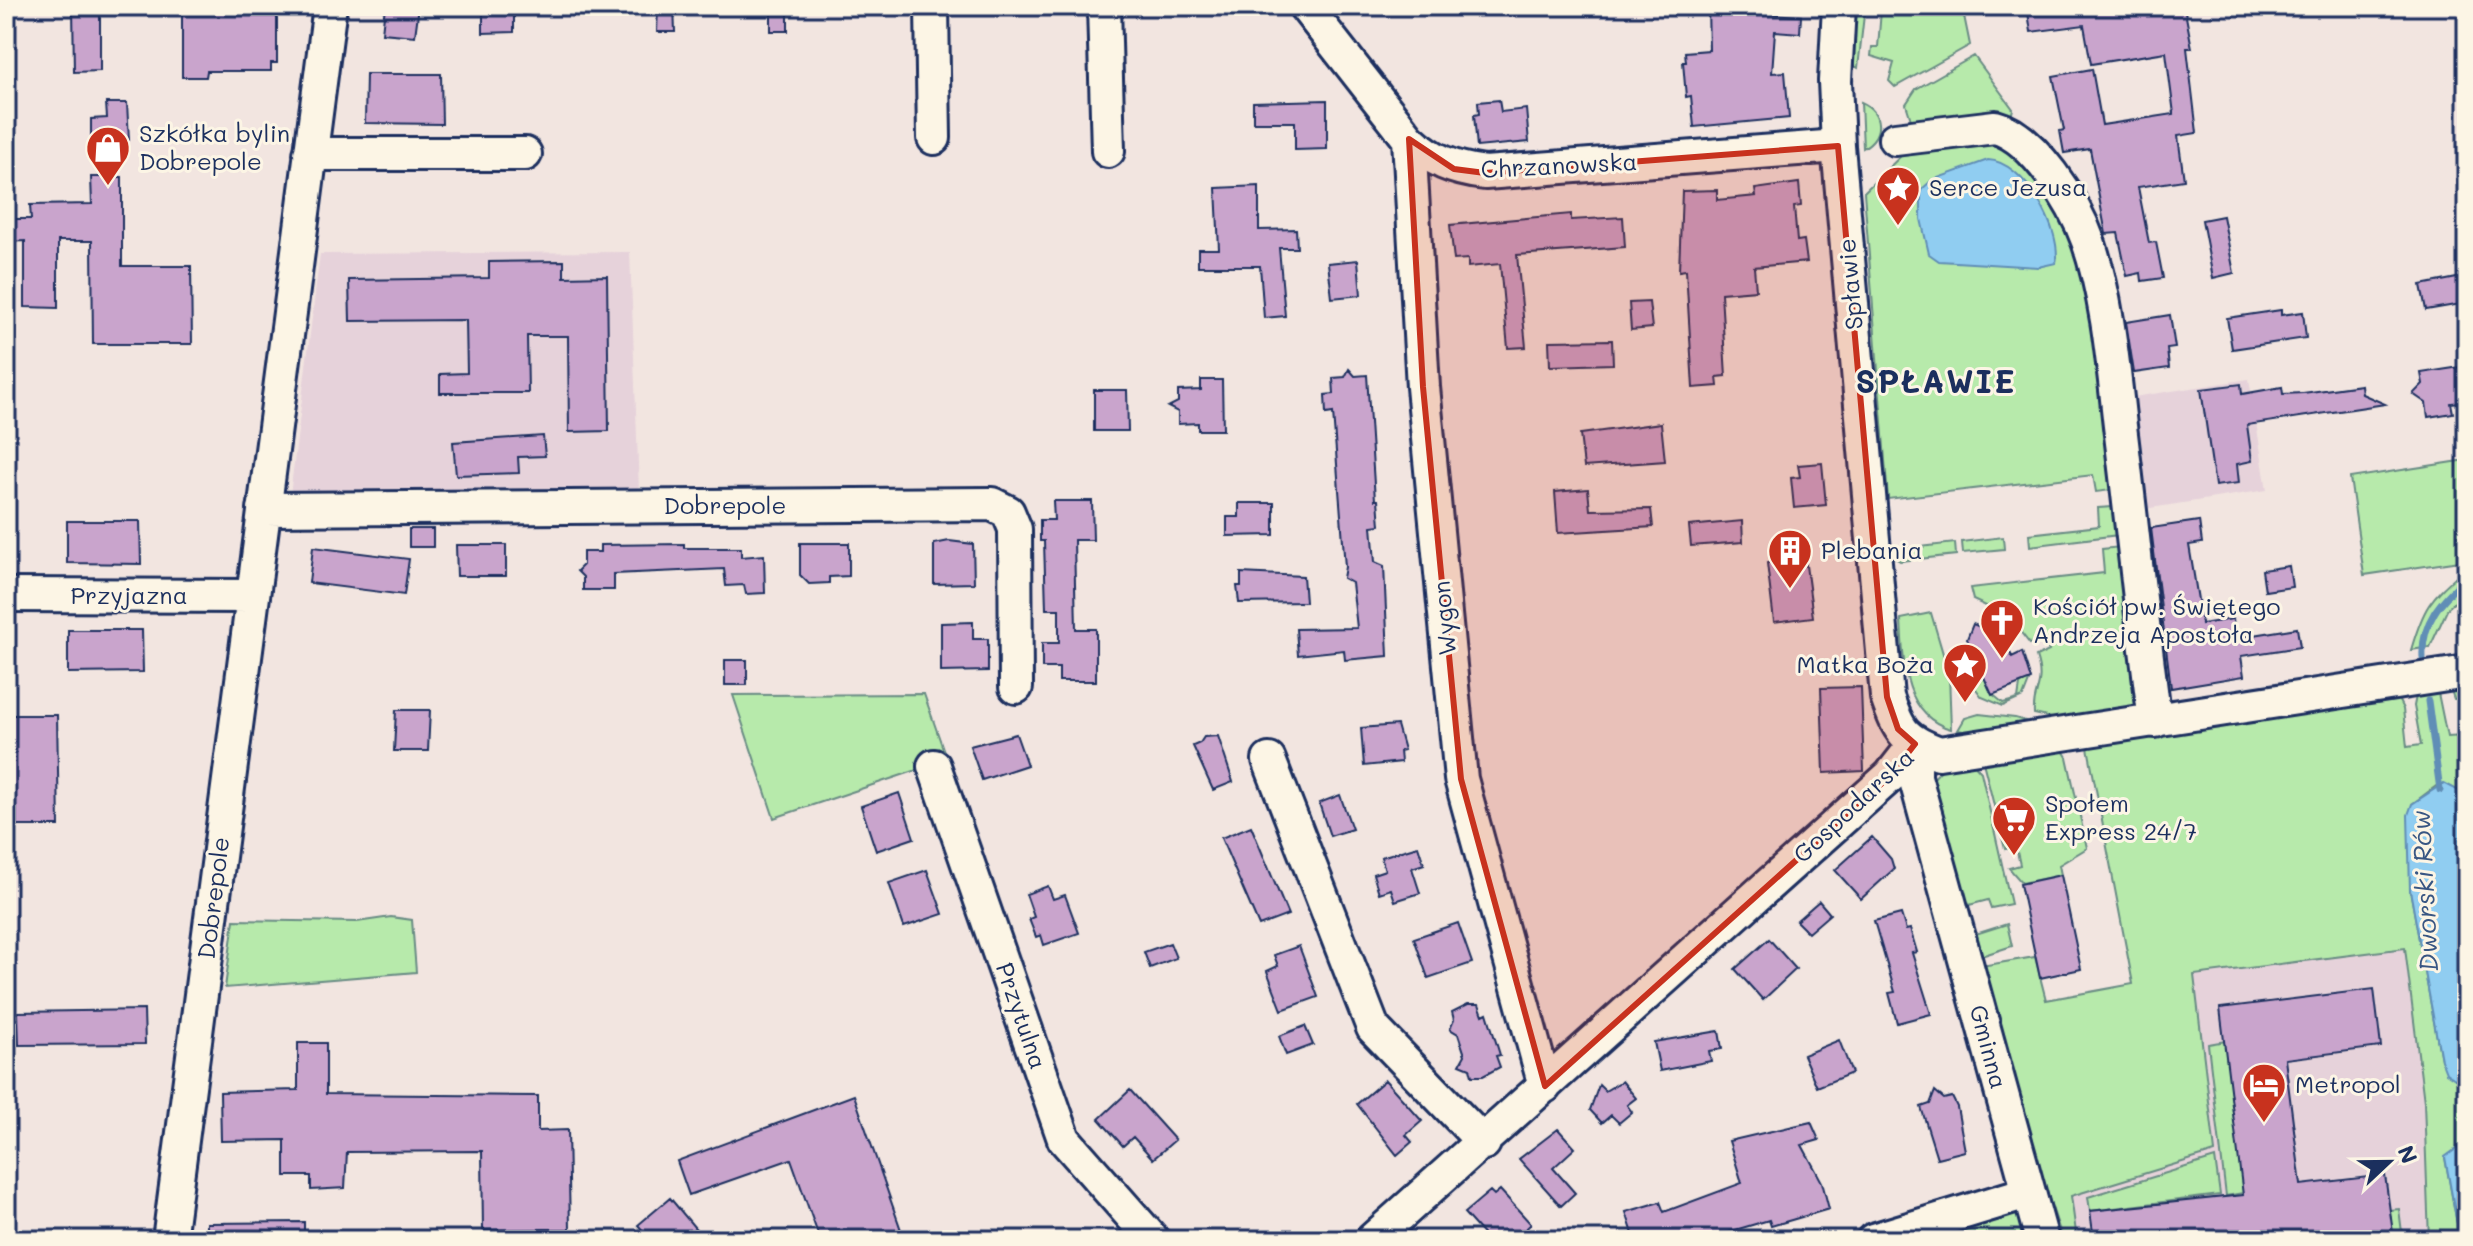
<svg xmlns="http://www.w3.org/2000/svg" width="2473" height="1246" font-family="Mali,sans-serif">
<rect width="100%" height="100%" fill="#f2e5e0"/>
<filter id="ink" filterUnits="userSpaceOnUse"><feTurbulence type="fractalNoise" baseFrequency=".0125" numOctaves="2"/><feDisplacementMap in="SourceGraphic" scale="16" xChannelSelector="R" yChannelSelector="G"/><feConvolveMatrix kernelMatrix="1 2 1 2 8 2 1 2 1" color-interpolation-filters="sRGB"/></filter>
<g filter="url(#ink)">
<!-- built -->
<path fill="#e6d2da" d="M630,252L639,491L290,495L320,254Z
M2249,379L2267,490L2144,509L2127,398Z
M2467,930V1240H2063L2056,1218L2066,1198L2215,1152L2194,975Z"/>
<!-- green -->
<path fill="#b7eaab" stroke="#698c84" stroke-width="2" d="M1847,6H1865L1858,68L1851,64Z
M1875,6H1962L1970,45L1895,87L1889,81L1894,63L1871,56L1872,47H1878L1881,10Z
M1974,56L2013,109L2011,117L1912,123L1906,104L1916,89Z
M1861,102C1883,112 1884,136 1863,148Z
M2013,141L2086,254L2112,490L2096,492L2093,475L1888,499L1864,192L1909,148Z
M2467,460V560L2364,575L2350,478Z
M2113,507L2118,508V535L2030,546L2029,534L2099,526L2098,508Z
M2003,537L2004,549L1963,553L1962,542Z
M1955,543L1956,555L1900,561L1894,557L1895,552L1902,549Z
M2121,547L2145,705L2056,719L2034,714C2032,689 2046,687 2036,657L2049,651L2044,639L2030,644L2008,616L1973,600L1970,588L2104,573L2102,549Z
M2467,566V591L2448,608L2430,647L2411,650C2425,602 2431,599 2467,566Z
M1931,613L1949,674L1951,729C1904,716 1903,662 1901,619Z
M1969,640L1991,693L2003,703L2018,699L2020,685L2030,679L2023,697L2003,706L1982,697L1965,674L1973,675L1970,667L1965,672L1963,656Z
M2467,684V795L2439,784L2412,804L2410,890L2441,1060L2455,1079L2467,1078V1141L2445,1158L2460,1240H2429L2424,1102L2405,948L2194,975L2215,1152L2071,1196L2077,1240H2063L2043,1181L2031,1166L1981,966L2035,957L2046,1000L2133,984L2087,742L2398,699L2403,709L2407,747L2421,745L2414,706L2417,691L2438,693L2447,737L2465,736L2461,699H2454L2451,690Z
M924,694L947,760L774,818L733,695Z
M1979,714L2015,718L2032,723L1977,734L1958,730L1965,718Z
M2060,746L2067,757L2087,848L2059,865L2061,875L2022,883L2009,868L2020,865L2016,847L2005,849L1982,758Z
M1972,762L1981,772L2011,904L1991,908L1988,900L1958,908L1931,781L1943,768Z
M391,917L412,920L416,972L225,988L234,920L357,922Z
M2007,924L2012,946L1978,957L1966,937Z
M2226,1041L2243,1193L2226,1196L2208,1044Z
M2215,1158L2220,1195L2090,1211L2088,1197Z
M2017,1208L2029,1240H1926Z
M2399,1209L2403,1240H2333L2392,1233L2390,1210Z"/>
<!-- water -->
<path fill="#90cdf1" stroke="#618eb6" stroke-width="2" d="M1988,160C2024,161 2063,231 2056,263L2038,267L1939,261L1929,254L1921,219V190L1932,180Z
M2444,783L2467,795V1078L2455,1079L2446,1073L2441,1060L2410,890L2408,815L2412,804Z
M2467,1141V1240H2460L2445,1157Z"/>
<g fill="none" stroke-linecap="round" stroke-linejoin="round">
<!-- stream -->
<path stroke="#618eb6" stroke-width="7" d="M2423,658C2421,622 2441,600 2467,577
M2428,701L2440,790"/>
</g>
<!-- building -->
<path fill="#c9a4cc" stroke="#1b2f5e" stroke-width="2" d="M73,6H100V71L74,72Z
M182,6H271V12H277V63H271V71H207L206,77H182Z
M385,6H419L415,36L382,33Z
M483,6H514V32L483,33Z
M658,6H674L675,32H657Z
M771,6H788V31H771Z
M1708,6H1733L1734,12L1801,16L1800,33L1775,31L1772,73L1785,72L1789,118L1694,127L1691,96L1686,97L1683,62H1686L1685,52L1709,50Z
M2027,6H2184L2192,48H2187L2197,133L2178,136L2184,180L2138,187L2149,243L2156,242L2163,278L2142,281L2141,273L2127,276L2118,233L2106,234L2090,149L2064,153L2060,131L2064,130L2053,76L2092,69L2102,125L2174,114L2166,52L2091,64L2084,25L2031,32Z
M366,74H441L442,124L365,123Z
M1327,100V149L1295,150V122H1253V102Z
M1499,100L1501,112L1526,109L1529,142L1477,147L1474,115L1479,114L1478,102Z
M106,103H127L129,140H91V119L107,118Z
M91,177H122V266H191L192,344H93L92,241H58V308L25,307V241L6,242V219H31L30,205L92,204Z
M1799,183L1801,206L1794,207L1797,241L1804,240L1807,262L1754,267L1756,290L1721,293L1726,376L1717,377L1718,386L1693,388L1686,270L1679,271L1682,191L1717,190V200L1756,196L1755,189Z
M1259,186V230L1296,229L1297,248H1279L1285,316L1264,318L1260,266H1198V249H1219L1216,188Z
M1571,214V220L1623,217L1625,247L1517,255L1526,347L1508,348L1500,264L1468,267V259L1454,260L1450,225Z
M2223,216L2234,273L2213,278L2202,220Z
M1358,260L1361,295L1332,298L1328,263Z
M564,261V277L607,276L609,431L569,432L568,336H527L528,393H440V374L467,373L466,320L350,321L349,280L489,278V262Z
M2462,277L2467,303L2426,310L2421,285Z
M1649,302L1652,328L1631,330L1629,303Z
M2281,310V315L2303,312L2306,338L2232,349L2227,318Z
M2170,315L2175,348L2167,349L2169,368L2134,373L2126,322Z
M1612,340L1613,364L1550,366L1549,341Z
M2467,366V401L2451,403L2453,413L2428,417L2426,403L2413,394L2423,384L2421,373Z
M1349,369L1355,376L1367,375L1375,500H1378L1380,525L1372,526L1375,562L1384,566L1388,656L1345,660L1344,650L1298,655L1296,629L1357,628L1352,583L1343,578L1345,567L1333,413L1326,414L1325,395L1334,394L1333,378L1345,377Z
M1201,380H1222L1223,430H1198V423L1178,424V412L1168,407L1178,402V391L1201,390Z
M2241,384L2242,394L2282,387L2283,394L2303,393L2361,385L2362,394L2385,404L2247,425L2252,461L2237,464L2239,483L2215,486L2201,389Z
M1094,390H1127L1128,431H1094Z
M1661,423L1665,461L1584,467L1580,434Z
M543,436L545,456L518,457L519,473L456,475L453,442Z
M1822,463L1826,505L1794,508L1791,478L1800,477L1798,465Z
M1588,489L1590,510L1651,509L1653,527L1558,533L1555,492Z
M1053,501H1092L1093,540H1074L1076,629H1096V681H1059V668H1042V643H1059V609H1046L1044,541H1040V520H1054Z
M1239,503H1274V535L1227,536V517H1239Z
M67,521H140L141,564L67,563Z
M1742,521L1743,542L1691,546L1689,526Z
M2199,521L2202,543L2189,545L2202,624L2233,619L2235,638L2297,628L2300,647L2241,656L2244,676L2171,688L2151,528Z
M409,529H433V547H409Z
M949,541L973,544L974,583L934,584V544Z
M800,543H849V576L829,577V583L809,584L800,575Z
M684,544V548H741V557L764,555L765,593L746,594L744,585L726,586L724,569L614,574V590H583V577L577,571L583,565V552H600V545Z
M456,545H506V576H457Z
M313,547L409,559L404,595L309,583Z
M1805,558L1813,617L1774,622L1767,563Z
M2289,566L2292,587L2265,591L2262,570Z
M1241,573L1303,576L1305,602L1239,603L1237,586H1241Z
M1984,620L1999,626L2012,657L2022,652L2031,680L1992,695L1967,639L1973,624L1980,627Z
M973,622V639H988V671L941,672V623Z
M68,630H142L143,672L68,673Z
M725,660H747V685H725Z
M1861,687L1864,771L1824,773L1821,688Z
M396,710H430L428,751H394Z
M6,715H57L59,826H6Z
M1397,725L1404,750L1400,751L1401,762L1364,766L1361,728Z
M1016,734L1027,765L982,780L970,746Z
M1218,736L1233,782L1213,790L1193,746L1200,743L1204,737Z
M899,793L914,838L876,851L861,806Z
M1340,795L1352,829L1330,836L1319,803Z
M1251,826L1288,915L1259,926L1221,838Z
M1872,837L1891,859L1894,869L1861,899L1835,870Z
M1418,846L1424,864L1412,868L1420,893L1395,901L1391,889L1379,893L1373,874L1385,870L1381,857Z
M927,870L943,914L904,927L889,883Z
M2061,875L2081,969L2040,978L2020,884Z
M1048,886L1053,899L1065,895L1079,933L1044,945L1041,935L1036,937L1029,919L1034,917L1026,894Z
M1819,901L1830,914L1808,933L1796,921Z
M1901,914L1906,930L1910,929L1917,952L1912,953L1931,1014L1897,1023L1889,993L1895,992L1874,921Z
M1458,923L1472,963L1428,978L1414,938Z
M1769,939L1796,969L1763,1000L1735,969Z
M1170,943L1176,958L1150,968L1144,952Z
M1299,946L1318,997L1282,1010L1267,971L1278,966L1274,955Z
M2374,989L2381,1047L2285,1059L2301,1185L2385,1175L2393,1233L2333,1240H2094L2090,1211L2243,1195L2220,1008Z
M1468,1004H1479L1483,1015L1487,1013L1500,1055L1496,1056L1500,1067L1483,1076H1472L1470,1068L1460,1064L1465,1055L1458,1034L1450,1029L1454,1020L1452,1012Z
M144,1010L145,1044L19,1045L18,1012Z
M1305,1026L1313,1045L1286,1055L1279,1036Z
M1719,1031L1722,1049L1709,1051L1711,1061L1660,1071L1654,1042Z
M1839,1040L1852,1073L1817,1087L1803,1055Z
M298,1043H326V1094L538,1096V1131L568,1130L570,1229L483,1230L482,1151L347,1152L345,1188L311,1190V1176H285V1140L221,1141L220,1092L298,1090Z
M1385,1080L1422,1121L1406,1135L1412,1142L1397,1155L1357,1104Z
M1622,1081L1636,1098L1627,1105L1632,1112L1619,1123L1611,1115L1602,1123L1590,1110L1599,1085L1605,1091Z
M1130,1090L1175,1140L1153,1159L1133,1137L1123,1146L1099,1119Z
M1935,1091L1944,1099L1952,1097L1957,1107L1965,1151L1937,1158L1921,1107L1930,1104Z
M854,1095L902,1233L882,1240H820L791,1159L689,1195L677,1161Z
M1811,1122L1819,1140L1802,1145L1822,1182L1829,1209L1771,1226L1769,1220L1725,1233L1726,1237L1716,1240H1635L1626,1212L1660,1202L1664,1212L1742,1183L1729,1141Z
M1558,1129L1575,1148L1553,1168L1575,1193L1561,1206L1519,1159Z
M1500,1190L1531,1224L1514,1240H1488L1464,1213L1490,1191L1494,1195Z
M670,1198L705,1240H651L638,1225Z
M304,1222V1240H207V1223Z"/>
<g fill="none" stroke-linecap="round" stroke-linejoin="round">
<!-- minor casing -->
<g stroke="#1b2f5e" stroke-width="38">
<path id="minor" d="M932,6L934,138
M1104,6L1108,151
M1305,6L1409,139C1433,161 1453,169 1485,173L1838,146
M1839,6L1835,81L1838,146L1887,697C1899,732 1904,740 1939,753L2467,672
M1409,139L1423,387L1461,779L1545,1086
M1895,139L1995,127C2034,137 2075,204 2088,241C2108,300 2113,364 2120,426C2132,524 2142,623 2155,721
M310,154H525
M264,509L992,504L1008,512L1015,529L1016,687
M6,595L253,596
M1915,744V777L2042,1240
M1269,760L1373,1028L1484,1143
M934,766L1064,1139L1153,1240
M169,1240L330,6
M1372,1240L1890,776L1915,744
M1873,1240L2027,1193"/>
</g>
<!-- minor -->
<use href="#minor" stroke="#fcf5e5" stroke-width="32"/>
</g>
</g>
<!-- marked area -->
<path fill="#c8321e" fill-opacity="0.2" stroke="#c8321e" stroke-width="6" stroke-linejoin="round" d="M1409,139L1454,169L1485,173L1838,146L1887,697L1898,729L1915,744L1890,776L1545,1086L1461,779L1423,387Z"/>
<!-- icons -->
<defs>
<g id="shop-pin" transform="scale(2.3)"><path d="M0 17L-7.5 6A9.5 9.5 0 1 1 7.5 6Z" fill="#c8321e" stroke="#fcf5e5"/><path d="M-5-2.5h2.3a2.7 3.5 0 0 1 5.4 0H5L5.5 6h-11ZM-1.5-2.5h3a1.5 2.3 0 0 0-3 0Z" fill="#fff"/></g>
<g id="sight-pin" transform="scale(2.3)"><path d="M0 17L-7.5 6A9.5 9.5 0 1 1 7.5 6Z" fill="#c8321e" stroke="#fcf5e5"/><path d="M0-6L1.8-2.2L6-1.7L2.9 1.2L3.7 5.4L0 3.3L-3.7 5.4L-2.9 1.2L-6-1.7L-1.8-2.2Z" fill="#fff"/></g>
<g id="building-pin" transform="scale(2.3)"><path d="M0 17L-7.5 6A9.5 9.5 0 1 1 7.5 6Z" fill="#c8321e" stroke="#fcf5e5"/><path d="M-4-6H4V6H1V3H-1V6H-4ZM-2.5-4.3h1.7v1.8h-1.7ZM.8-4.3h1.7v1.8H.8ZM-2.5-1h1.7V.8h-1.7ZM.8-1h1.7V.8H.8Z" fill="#fff"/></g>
<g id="church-pin" transform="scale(2.3)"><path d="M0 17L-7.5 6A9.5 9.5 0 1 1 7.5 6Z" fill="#c8321e" stroke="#fcf5e5"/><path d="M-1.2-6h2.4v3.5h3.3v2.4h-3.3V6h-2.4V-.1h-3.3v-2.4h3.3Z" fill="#fff"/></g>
<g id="supermarket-pin" transform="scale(2.3)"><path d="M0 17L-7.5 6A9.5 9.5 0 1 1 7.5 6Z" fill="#c8321e" stroke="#fcf5e5"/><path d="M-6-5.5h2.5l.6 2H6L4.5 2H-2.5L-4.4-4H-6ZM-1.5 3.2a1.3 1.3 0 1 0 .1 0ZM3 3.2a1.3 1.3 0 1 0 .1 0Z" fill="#fff"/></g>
<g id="hotel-pin" transform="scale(2.3)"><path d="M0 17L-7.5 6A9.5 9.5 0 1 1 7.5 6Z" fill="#c8321e" stroke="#fcf5e5"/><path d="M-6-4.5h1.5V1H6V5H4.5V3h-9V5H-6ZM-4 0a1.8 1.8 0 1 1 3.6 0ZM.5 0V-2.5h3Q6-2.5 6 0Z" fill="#fff"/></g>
</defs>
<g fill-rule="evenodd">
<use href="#shop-pin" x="108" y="148"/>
<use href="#sight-pin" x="1898" y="188"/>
<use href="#building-pin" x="1790" y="551"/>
<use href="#church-pin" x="2002" y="621"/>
<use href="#sight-pin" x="1965" y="665"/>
<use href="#supermarket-pin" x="2014" y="818"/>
<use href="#hotel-pin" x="2264" y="1085"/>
</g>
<g text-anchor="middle" stroke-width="6" stroke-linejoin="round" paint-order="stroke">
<!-- poi labels -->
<g font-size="24" fill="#1b2f5e" stroke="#fcf5e5" text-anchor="start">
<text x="139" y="142">Szkółka bylin<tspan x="139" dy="28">Dobrepole</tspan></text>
<text x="1929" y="196">Serce Jezusa</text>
<text x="1821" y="559">Plebania</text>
<text x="2033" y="615">Kościół pw. Świętego<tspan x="2033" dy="28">Andrzeja Apostoła</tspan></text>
<text x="1934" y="673" text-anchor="end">Matka Boża</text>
<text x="2045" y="812">Społem<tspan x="2045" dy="28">Express 24/7</tspan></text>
<text x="2295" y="1093">Metropol</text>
</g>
<!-- street labels -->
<g font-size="24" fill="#1b2f5e" stroke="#fcf5e5">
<text transform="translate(1559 166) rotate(-3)" y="8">Chrzanowska</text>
<text transform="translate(1851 284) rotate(-95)" y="8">Spławie</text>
<text x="725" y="514">Dobrepole</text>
<text x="129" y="604">Przyjazna</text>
<text transform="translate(1445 618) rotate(-95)" y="8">Wygon</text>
<text transform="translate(1854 806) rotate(-43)" y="8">Gospodarska</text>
<text transform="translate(214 898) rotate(-83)" y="8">Dobrepole</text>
<text transform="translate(1021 1016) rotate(71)" y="8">Przytulna</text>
<text transform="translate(1988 1047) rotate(75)" y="8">Gminna</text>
</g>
<!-- water labels -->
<g font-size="26" font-style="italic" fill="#385683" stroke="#fcf5e5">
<text transform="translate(2425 891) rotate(-93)" y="9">Dworski Rów</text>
</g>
<!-- district labels -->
<g font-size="32" font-weight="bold" letter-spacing="2" fill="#1b2f5e" stroke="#fcf5e5">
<text x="1936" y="393">SPŁAWIE</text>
</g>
</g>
<!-- margin -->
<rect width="2473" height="1246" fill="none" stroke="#fcf5e5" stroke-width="32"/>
<rect x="16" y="16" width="2441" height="1214" fill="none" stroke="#1b2f5e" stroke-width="3" filter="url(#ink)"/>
<!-- north arrow -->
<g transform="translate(2389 1162) rotate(68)" stroke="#fcf5e5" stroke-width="6" paint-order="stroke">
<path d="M0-6L14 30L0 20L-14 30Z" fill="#1b2f5e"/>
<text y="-12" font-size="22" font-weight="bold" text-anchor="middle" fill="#1b2f5e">N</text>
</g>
</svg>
